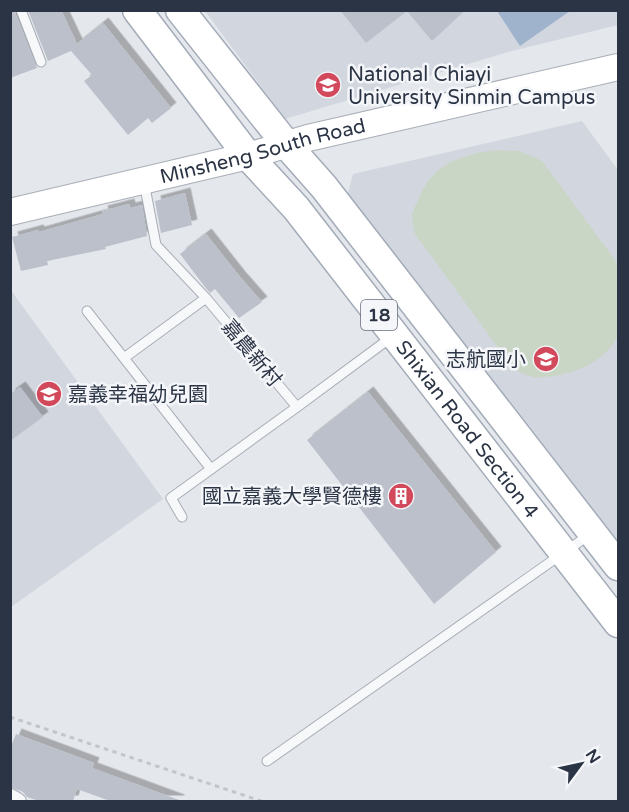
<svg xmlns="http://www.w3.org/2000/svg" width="629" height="812" font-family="'Varela Round','Noto Sans TC',sans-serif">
<defs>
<filter id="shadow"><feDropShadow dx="5.5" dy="-5.5" stdDeviation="0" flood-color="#0004"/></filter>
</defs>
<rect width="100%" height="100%" fill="#e4e7ec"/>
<!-- built -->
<path fill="#d2d6de" d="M618,10V25L508,52L285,119L205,11Z
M582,121L618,170V544L347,197L353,174Z
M10,289L163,499L11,607H10Z"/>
<!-- green -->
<path fill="#c9d6c5" d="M495,150L519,151L542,161L618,264V336C604,363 573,375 544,377C539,377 534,378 530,376C524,375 518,371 513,368L415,234C414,228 412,221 412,215C413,210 417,203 419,198C433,163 462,155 495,150Z"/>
<!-- water -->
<path fill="#9fb4cc" d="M497,11H570L520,46Z"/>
<!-- building -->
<path fill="#bbc0ca" filter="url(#shadow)" d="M10,10H14L37,68L10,78Z
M28,10H61L77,44L103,23L171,108L152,123L148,118L128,135L84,81L92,75L71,51L48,61Z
M340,10H465L432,41L407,11L366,43Z
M185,193L192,225L161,233L155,201Z
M129,204L130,208L142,205L147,236L105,247L106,249L47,261L48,265L21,271L12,237L38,230L39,232L103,214L102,211Z
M206,234L240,277L262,302L239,318L215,289L210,293L205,287L180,254Z
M20,387L43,417L10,441V394Z
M368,392L496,552L434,604L307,440Z
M16,734L94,763L92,768L179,800V801H110L77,789L73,801H39L27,797L23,792L10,787V749Z"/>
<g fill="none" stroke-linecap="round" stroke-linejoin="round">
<!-- lane casing -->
<g stroke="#a9aeb7" stroke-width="11">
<path id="lane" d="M21,10L41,62
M144,182L156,245L206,298L297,407
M87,311L211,469
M124,358L206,298
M182,517L171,498L297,407L393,336
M267,761L589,535"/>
</g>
<!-- street casing -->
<g stroke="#a9aeb7" stroke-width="20">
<path id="street" d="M10,798L17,802"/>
</g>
<!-- secondary casing -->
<g stroke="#a9aeb7" stroke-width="28">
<g id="secondary">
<path id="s1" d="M10,212L248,156L308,138L618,67"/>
</g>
</g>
<!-- primary casing -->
<g stroke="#a3abb8" stroke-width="31">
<g id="primary">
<path id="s2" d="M137,10L248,156L296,208L618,623"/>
<path d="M180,10L286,144L324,187L618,566"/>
</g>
</g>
<!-- path -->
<path stroke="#c2c5cb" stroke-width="3" stroke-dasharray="4.5 4.5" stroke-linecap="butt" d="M10,717L264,802"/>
<!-- lane -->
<use href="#lane" stroke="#f7f8fa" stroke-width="9"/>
<!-- street -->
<use href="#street" stroke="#f7f8fa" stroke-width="18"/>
<!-- secondary -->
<use href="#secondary" stroke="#fff" stroke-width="26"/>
<!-- primary -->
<use href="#primary" stroke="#fff" stroke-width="28"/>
</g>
<!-- icons -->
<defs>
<g id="university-disc" transform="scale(1.35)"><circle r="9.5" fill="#d1495b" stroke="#f4f6f9"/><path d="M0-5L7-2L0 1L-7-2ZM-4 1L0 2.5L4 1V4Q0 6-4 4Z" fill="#fff"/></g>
<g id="school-disc" transform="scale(1.35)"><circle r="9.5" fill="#d1495b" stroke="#f4f6f9"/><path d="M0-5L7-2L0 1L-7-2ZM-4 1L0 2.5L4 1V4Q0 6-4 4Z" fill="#fff"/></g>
<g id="building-disc" transform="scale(1.35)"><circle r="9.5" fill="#d1495b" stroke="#f4f6f9"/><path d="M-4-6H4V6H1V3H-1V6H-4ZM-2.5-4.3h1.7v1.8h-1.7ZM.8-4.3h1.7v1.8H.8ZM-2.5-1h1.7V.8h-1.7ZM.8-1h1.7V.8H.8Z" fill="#fff"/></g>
</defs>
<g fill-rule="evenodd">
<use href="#university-disc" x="328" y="85"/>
<use href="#school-disc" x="546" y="359"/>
<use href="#school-disc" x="49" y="394"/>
<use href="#building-disc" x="401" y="496"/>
</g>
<g text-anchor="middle" stroke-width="5" stroke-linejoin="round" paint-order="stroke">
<!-- shield labels -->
<rect fill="#f4f6f9" stroke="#676e7b" stroke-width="1.5" x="361" y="300" width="36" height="30" rx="4.5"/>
<g font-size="18" font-weight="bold" fill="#2b3445">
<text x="379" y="321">18</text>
</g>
<!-- poi labels -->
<g font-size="20" fill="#2b3445" stroke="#f4f6f9" text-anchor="start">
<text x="348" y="81">National Chiayi<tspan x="348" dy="23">University Sinmin Campus</tspan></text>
<text x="526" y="366" text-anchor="end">志航國小</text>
<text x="68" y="401">嘉義幸福幼兒園</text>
<text x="382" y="503" text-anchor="end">國立嘉義大學賢德樓</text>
</g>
<!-- street labels -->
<g font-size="20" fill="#2b3445" stroke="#f4f6f9">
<text dy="7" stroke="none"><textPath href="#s1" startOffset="260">Minsheng South Road</textPath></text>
<text transform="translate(252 353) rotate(50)" y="7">嘉農新村</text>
<text dy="7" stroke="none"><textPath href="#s2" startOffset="534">Shixian Road Section 4</textPath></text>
</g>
</g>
<!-- border -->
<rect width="629" height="812" fill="none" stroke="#2b3445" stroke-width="24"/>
<!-- north arrow -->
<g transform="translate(581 764) rotate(57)" stroke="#f4f6f9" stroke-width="4.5" paint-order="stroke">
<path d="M0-4.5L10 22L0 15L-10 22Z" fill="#2b3445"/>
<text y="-9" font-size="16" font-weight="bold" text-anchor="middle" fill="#2b3445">N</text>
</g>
</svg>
